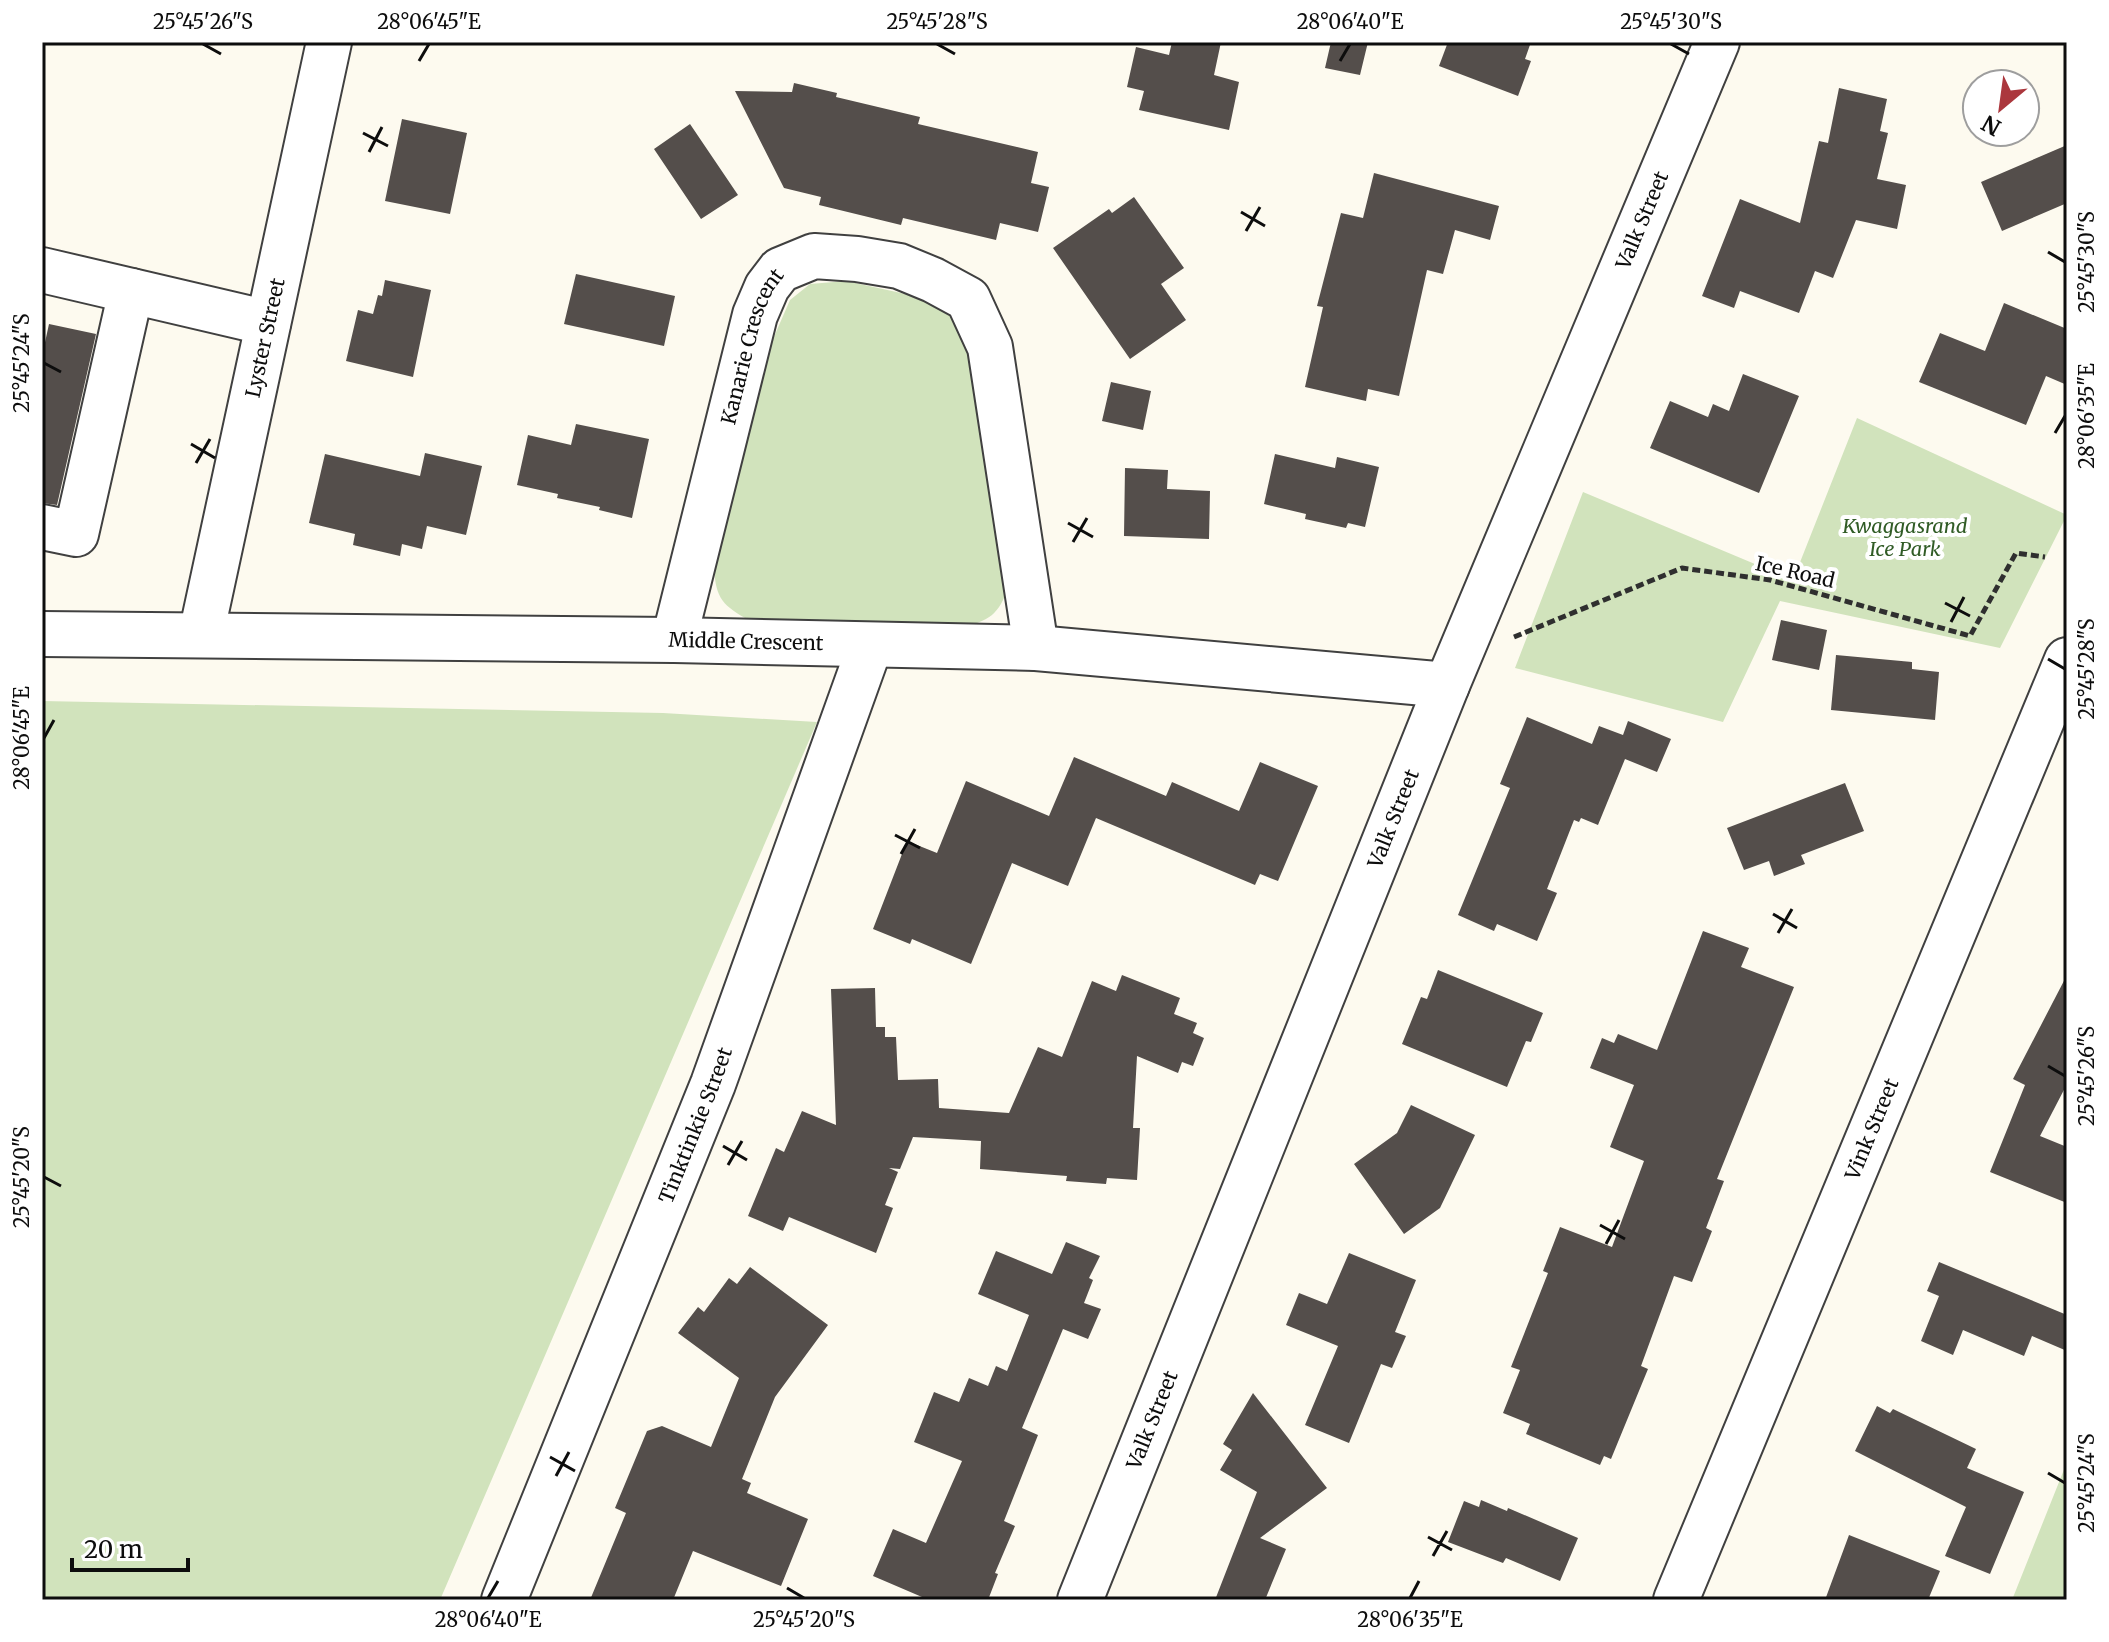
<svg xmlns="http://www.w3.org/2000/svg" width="2109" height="1642" font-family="Merriweather,serif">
<rect width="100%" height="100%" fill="#fdfaef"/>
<!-- green -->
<path fill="#d1e3bc" d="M846,281L924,298L966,321L1011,582C999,611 995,620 962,627L750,621C723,605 716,600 714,568L773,339L790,300L810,284Z
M1857,418L2067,515L2000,648L1780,601L1723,722L1515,668L1583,492L1793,580Z
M42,701L663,713L817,722L440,1600H42Z
M2067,1462V1600H2012Z"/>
<!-- building -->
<path fill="#544e4b" d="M1172,42H1221L1214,75L1239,82L1229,130L1139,110L1144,91L1127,87L1136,47L1169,55Z
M1331,42H1368L1360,75L1325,68Z
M1448,42H1531L1525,59L1531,61L1518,96L1439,66Z
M794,83L837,93L836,97L920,117L918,124L1038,152L1031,183L1049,187L1038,232L1000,223L996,240L903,218L901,225L819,205L821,197L784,188L735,91L792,92Z
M1839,88L1887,99L1880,131L1888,133L1877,179L1906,185L1897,229L1856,220L1833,278L1815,271L1799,313L1740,291L1734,308L1702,296L1740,199L1800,223L1819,141L1828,143Z
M402,119L467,133L450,214L385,201Z
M690,124L738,195L701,219L654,149Z
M2067,145V203L2002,231L1981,182Z
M1374,173L1499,206L1490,240L1455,230L1443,274L1427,270L1399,396L1368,389L1366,401L1305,387L1323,307L1317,306L1341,213L1363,218Z
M1134,197L1184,268L1161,284L1186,320L1130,359L1053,248L1109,209L1112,213Z
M576,274L675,296L664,346L564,324Z
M385,280L431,290L413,377L346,361L358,310L373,314L378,295L382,296Z
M2004,303L2067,329V385L2046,376L2026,425L1919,382L1940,333L1985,351Z
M49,324L96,334L57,505L42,503V356Z
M1743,374L1799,396L1759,493L1650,448L1670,401L1708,417L1713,404L1729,411Z
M1111,382L1151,391L1143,430L1102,421Z
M576,424L649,439L632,518L599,510L600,507L557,498L558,494L517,485L528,435L571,445Z
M425,453L482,466L466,535L427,526L422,549L402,544L400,556L353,545L355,534L309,523L325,454L420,476Z
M1275,454L1335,468L1337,457L1379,467L1365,527L1348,523L1346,528L1305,519L1306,514L1264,504Z
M1125,468L1168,470L1167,489L1210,491L1209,539L1124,536Z
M1781,620L1827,630L1819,670L1772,660Z
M1836,655L1912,662V669L1939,672L1935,720L1831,710Z
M1527,717L1592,744L1599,726L1623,735L1628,721L1671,739L1657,772L1625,759L1598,825L1581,818L1579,822L1574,820L1547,889L1557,893L1537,941L1497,924L1494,931L1458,915L1510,788L1500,784Z
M1074,757L1166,796L1172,782L1239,811L1260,762L1318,786L1278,881L1260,874L1255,885L1096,818L1068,886L1012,863L971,964L912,939L910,944L873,929L907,841L937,853L966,781L1049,816Z
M1845,783L1864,831L1801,855L1805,864L1774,876L1769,861L1744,870L1727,828Z
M1703,931L1749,948L1741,967L1794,987L1717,1179L1724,1181L1706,1228L1712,1231L1692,1282L1674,1276L1641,1366L1648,1369L1611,1459L1604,1456L1600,1465L1526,1434L1530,1424L1503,1413L1520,1370L1511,1367L1548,1273L1543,1271L1560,1227L1612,1247L1644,1161L1610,1147L1634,1085L1590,1068L1602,1038L1614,1043L1618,1034L1657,1050Z
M1438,970L1543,1013L1531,1042L1526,1041L1507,1087L1402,1044L1421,997L1427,999Z
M1122,975L1180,998L1174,1014L1197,1023L1193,1033L1204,1038L1193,1066L1182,1062L1178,1073L1137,1056L1133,1128H1140L1137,1180L1107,1178L1106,1184L1066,1181L1067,1176L980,1169L981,1141L913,1137L900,1169L889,1168L898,1172L885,1205L893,1208L876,1253L789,1217L783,1231L748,1216L776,1148L784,1152L802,1111L836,1125L831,989L875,988L876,1027H885V1037H896L898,1080L938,1079L939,1108L1009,1113L1038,1047L1062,1057L1092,981L1116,991Z
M2067,975V1084L2040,1136L2067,1147V1203L1990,1172L2025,1085L2013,1079Z
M1411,1105L1475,1135L1440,1208L1404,1234L1354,1164L1397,1133Z
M1066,1242L1100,1256L1089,1278L1093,1280L1084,1303L1101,1309L1088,1339L1063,1329L1022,1428L1038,1435L1004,1521L1015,1526L995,1573L998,1574L988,1600H929L873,1576L893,1529L926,1543L962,1461L914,1442L934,1392L959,1402L969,1378L988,1386L996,1366L1007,1371L1029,1315L978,1294L996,1251L1052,1274Z
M1349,1253L1416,1280L1395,1332L1406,1336L1392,1368L1381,1364L1349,1443L1305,1425L1338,1346L1286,1325L1299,1293L1327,1304Z
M1939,1262L2067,1315V1351L2032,1336L2024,1356L1963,1330L1953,1355L1921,1341L1939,1296L1927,1291Z
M750,1267L828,1325L775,1397L742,1479L751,1483L747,1493L808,1519L781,1586L693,1551L673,1600H590L626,1513L615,1508L647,1431L662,1426L711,1447L739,1378L678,1333L698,1307L704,1312L729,1278L737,1284Z
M1253,1393L1327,1488L1260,1538L1286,1549L1265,1600H1215L1257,1492L1220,1470L1232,1450L1223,1444Z
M1877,1406L1890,1413L1893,1409L1976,1449L1967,1468L2024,1492L1990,1574L1945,1556L1966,1507L1855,1451Z
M1481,1500L1507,1511L1508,1508L1578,1538L1560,1581L1506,1558L1503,1563L1448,1542L1464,1501L1479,1507Z
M1849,1535L1940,1571L1928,1600H1825Z"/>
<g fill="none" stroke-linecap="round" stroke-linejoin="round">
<!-- minor casing -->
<g stroke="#404040" stroke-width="48">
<g id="minor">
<path d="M42,270L268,323"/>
<path d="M42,527L76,534L131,291"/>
<path id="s1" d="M42,634L674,640L1036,648L1447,685"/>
<path id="s2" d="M201,635L329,42"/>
<path id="s3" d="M674,640L755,315L767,287L780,270L814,256L857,259L899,266L933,280L968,299L990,347L1036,648"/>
<path id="s4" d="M504,1600L713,1084L870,646"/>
<path id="s5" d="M1080,1600L1447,685L1717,42"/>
<path id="s6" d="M1676,1600L2067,660"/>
</g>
</g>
<!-- path -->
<path stroke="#2f2f2f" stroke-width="5" stroke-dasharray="8 4" stroke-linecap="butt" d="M1514,637L1682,568L1770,580L1970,636L2016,553L2045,557"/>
<!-- minor -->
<use href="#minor" stroke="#fff" stroke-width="44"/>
</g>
<!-- ticks -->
<path fill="none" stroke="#0d0d0d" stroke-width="3" d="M203,44L221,54M937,44L955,54M1671,44L1689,54M419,61L429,44M1340,61L1350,44M363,133L388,146M369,152L382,127M1241,212L1265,226M1246,231L1260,207M2048,252L2065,262M44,363L61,372M2055,433L2065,416M191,444L215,458M196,463L210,439M1068,523L1093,537M1073,542L1087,518M1945,603L1970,616M1951,622L1964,597M2048,659L2065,669M44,738L54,720M895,835L920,848M901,854L915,829M1773,914L1797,928M1778,933L1792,909M2048,1066L2065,1076M723,1146L747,1160M728,1165L742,1141M44,1177L61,1186M1600,1225L1625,1239M1606,1244L1619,1220M550,1457L575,1471M2048,1473L2065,1483M556,1476L569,1452M1428,1537L1452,1550M1433,1556L1447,1531M787,1588L804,1598M488,1598L498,1581M1410,1598L1419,1581"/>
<g text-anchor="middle" stroke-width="8" stroke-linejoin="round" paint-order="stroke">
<!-- street labels -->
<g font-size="20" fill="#0d0d0d" stroke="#fff">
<text dy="7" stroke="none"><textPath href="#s5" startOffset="1490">Valk Street</textPath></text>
<text dy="7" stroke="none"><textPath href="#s2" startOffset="304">Lyster Street</textPath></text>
<text dy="7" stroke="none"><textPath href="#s3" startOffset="304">Kanarie Crescent</textPath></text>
<text transform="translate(1795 572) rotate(13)" y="7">Ice Road</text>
<text dy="7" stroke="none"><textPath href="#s1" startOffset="704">Middle Crescent</textPath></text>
<text dy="7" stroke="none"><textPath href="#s5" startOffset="842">Valk Street</textPath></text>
<text dy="7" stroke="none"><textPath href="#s4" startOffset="512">Tinktinkie Street</textPath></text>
<text dy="7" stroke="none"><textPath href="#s6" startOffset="510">Vink Street</textPath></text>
<text dy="7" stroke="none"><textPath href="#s5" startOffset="194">Valk Street</textPath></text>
</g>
<!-- park labels -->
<g font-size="20" font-style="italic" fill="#315c26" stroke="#fff">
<text x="1905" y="533">Kwaggasrand<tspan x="1905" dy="23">Ice Park</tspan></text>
</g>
</g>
<!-- border -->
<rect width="2109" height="1642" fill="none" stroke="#ffffff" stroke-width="88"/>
<!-- north arrow -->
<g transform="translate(2001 108) rotate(209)"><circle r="38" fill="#ffffff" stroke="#9e9e9e" stroke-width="2"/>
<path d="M0-6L14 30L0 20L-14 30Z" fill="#ab373d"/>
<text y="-12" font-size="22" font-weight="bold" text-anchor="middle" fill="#0d0d0d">N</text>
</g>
<!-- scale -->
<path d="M72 1558v12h116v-12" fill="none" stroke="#0d0d0d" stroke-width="4"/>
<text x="84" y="1558" font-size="24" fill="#0d0d0d" stroke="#ffffff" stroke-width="6" paint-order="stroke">20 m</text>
<rect x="44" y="44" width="2021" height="1554" fill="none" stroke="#0d0d0d" stroke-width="3"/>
<g font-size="20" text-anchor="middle" fill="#0d0d0d">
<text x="203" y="29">25°45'26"S</text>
<text x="429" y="29">28°06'45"E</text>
<text x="937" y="29">25°45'28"S</text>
<text x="1350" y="29">28°06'40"E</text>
<text x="1671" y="29">25°45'30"S</text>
<text transform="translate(2087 262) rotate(-90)" y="7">25°45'30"S</text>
<text transform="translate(22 363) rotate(-90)" y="7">25°45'24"S</text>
<text transform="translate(2087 416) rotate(-90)" y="7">28°06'35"E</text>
<text transform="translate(2087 669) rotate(-90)" y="7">25°45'28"S</text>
<text transform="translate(22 738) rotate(-90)" y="7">28°06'45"E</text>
<text transform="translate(2087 1076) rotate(-90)" y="7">25°45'26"S</text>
<text transform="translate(22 1177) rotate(-90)" y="7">25°45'20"S</text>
<text transform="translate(2087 1483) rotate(-90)" y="7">25°45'24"S</text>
<text x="488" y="1627">28°06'40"E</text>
<text x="804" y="1627">25°45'20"S</text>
<text x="1410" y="1627">28°06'35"E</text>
</g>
</svg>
